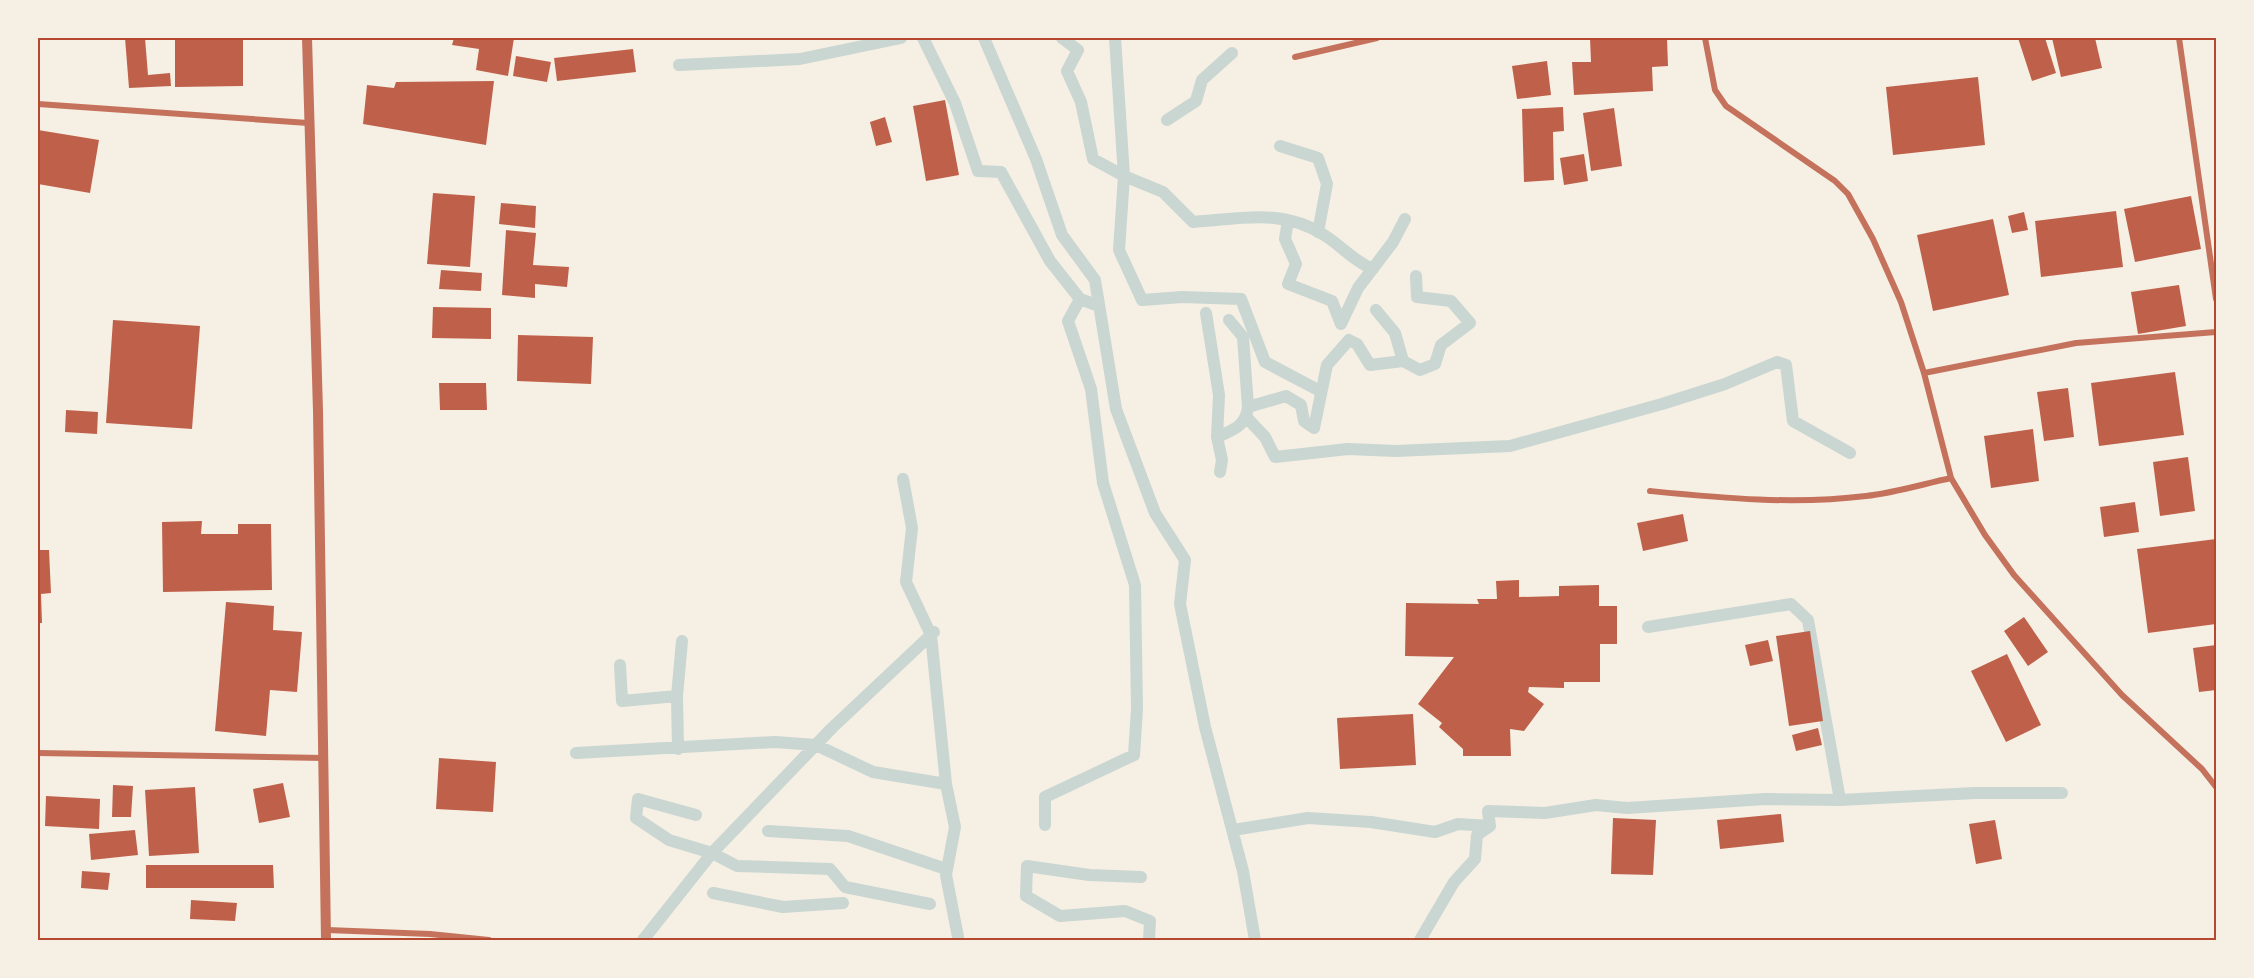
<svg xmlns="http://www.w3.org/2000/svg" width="2254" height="978" font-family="Figtree,sans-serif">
<rect width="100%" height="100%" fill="#f6efe4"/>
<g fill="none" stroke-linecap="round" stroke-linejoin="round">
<!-- stream -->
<path stroke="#c9d6d2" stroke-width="12" d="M923,38L955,103L978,171L1001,172L1050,261L1080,299L1099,306
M984,38L1036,159L1062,235L1095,280L1116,409L1155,513L1185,560L1180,604L1205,727L1243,871L1255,940
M1062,38L1078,50L1067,71L1081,102L1093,159L1124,176L1163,192L1193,222C1240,219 1282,208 1324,235C1342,246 1353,261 1373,269
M1115,38L1124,176L1119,250L1142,300L1182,297L1241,299L1265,362L1320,391
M679,65L800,59L901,38
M1167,120L1196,101L1202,80L1232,53
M1280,146L1318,158L1327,184L1318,232
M1288,220L1285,239L1296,264L1288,284L1332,301L1341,324L1358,288L1393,242L1405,219
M1376,310L1395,333L1403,361
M1206,313L1219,395L1217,437L1222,460L1220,472
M1229,320L1243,337L1248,407
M1247,418L1265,437L1275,457L1348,449L1396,451L1510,446L1662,404L1725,384L1777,362L1786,365L1793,421L1850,453
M1217,437C1233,430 1246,426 1248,407L1286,396L1301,405L1304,421L1314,428L1327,365L1349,340L1357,344L1370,365L1403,361L1420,370L1435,364L1441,345L1470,323L1451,301L1417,297L1416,276
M903,479L912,528L906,582L931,635L946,784L955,827L946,875L958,937
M1648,627L1791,604L1808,620L1840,800
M620,665L622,701L677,696
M678,749L677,696L682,641
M576,753L775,742L816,745L873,772L946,784
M696,815L638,799L636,818L669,840L712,853L737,866L830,869L845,887L930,904
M1045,825V797L1134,755L1137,709L1135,585L1103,483L1091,389L1068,321L1080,299
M1233,830L1308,818L1371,822L1435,832L1458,824L1490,826
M768,831L848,836L946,869
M1141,877L1089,875L1027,866L1026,896L1060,916L1125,911L1150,921L1149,940
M713,893L783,907L843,903
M643,940L712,853L832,728L934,632
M1420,940L1454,882L1475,859L1477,835L1490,826L1488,811L1545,813L1596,805L1627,808L1765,799L1840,800L1975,793H2062"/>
</g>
<!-- building -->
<path fill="#bf614a" d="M125,38H145L148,75L170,73L171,86L129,88Z
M175,38H243V86L175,87Z
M454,38H514L508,76L476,70L479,49L452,45Z
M1590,38H1667L1668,66L1652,67L1653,91L1574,95L1572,62H1591Z
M2018,38H2045L2056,73L2032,81Z
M2052,38H2095L2102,68L2061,77Z
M633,49L636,72L557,81L554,58Z
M516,56L551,62L547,82L513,76Z
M1547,61L1551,95L1517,99L1512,66Z
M1978,77L1985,145L1893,155L1886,87Z
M494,81L486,145L363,124L367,85L394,88L396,82Z
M945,100L959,175L926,181L913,106Z
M1563,107L1564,131L1553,132L1554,180L1524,182L1522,109Z
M1614,108L1622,166L1591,171L1583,113Z
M885,117L892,142L876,146L870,122Z
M38,130L99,140L90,193L38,184Z
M1584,154L1588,181L1564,185L1560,158Z
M433,193L475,196L470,267L427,264Z
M2191,196L2201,249L2135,262L2124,209Z
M501,203L536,206L535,228L499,224Z
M2116,211L2123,267L2041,277L2035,221Z
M2024,212L2028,230L2012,233L2008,216Z
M1993,219L2009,295L1933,311L1917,235Z
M506,230L536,233L533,265L569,267L567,287L535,284V298L502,295Z
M441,270L482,273L481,291L439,289Z
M2179,285L2186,326L2138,334L2131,292Z
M433,307L491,308V339L432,338Z
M113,320L200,326L192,429L106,423Z
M518,335L593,337L591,384L517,381Z
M2175,372L2184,435L2099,446L2091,383Z
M439,383H486L487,410H440Z
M2068,388L2074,437L2044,441L2037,392Z
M66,410L98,412L97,434L65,432Z
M2033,429L2039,481L1991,488L1984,436Z
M2188,457L2195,511L2160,516L2153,462Z
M2135,502L2139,532L2104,537L2100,507Z
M1683,514L1688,541L1643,551L1637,523Z
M202,521L201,534H238V524H271L272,590L163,592L162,522Z
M2216,539V624L2148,633L2137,549Z
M38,550H49L51,593L41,594L42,623H38Z
M1519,580V597L1559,596V586L1599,585V606H1617V644H1600V682H1564V688L1529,687L1528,692L1544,704L1524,731L1510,729L1511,756H1463V749L1439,727L1442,723L1418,704L1454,657L1405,656L1406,603L1479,604L1477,599H1497L1496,581Z
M226,602L274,606L273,630L302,632L297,692L270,690L266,736L215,731Z
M2024,617L2048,652L2028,666L2004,631Z
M1810,631L1823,721L1789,726L1776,636Z
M1768,640L1773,661L1750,666L1745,645Z
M2216,645V690L2199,692L2193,648Z
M2007,654L2041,725L2006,742L1971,671Z
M1413,714L1416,765L1340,769L1337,718Z
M1818,728L1822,745L1796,751L1792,735Z
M439,758L496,762L493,812L436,809Z
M283,783L290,817L259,823L253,789Z
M113,785L133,786L131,817H112Z
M195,787L199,853L149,856L145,790Z
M46,796L100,799L99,829L45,826Z
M1781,814L1784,842L1720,849L1717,820Z
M1613,818L1656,820L1653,875L1611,874Z
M1995,820L2002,859L1976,864L1969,824Z
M135,830L138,855L91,860L89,834Z
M146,865H273L274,888H146Z
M82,871L110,873L108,890L81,888Z
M191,900L237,903L235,921L190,919Z"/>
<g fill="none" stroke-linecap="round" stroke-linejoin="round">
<!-- minor -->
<path stroke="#c5725c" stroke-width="6" d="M1705,38L1715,90L1726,106L1835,181L1848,194L1873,239L1901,302L1924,373L1951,478L1985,535L2014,575L2122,695L2202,769L2216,787
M2179,38L2216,299
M1295,57L1377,38
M38,104L308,123
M1924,373L2076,343L2216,332
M1650,491C1722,498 1793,505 1866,496C1894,493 1923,484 1951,478
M38,753L324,758
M327,930L430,934L489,940"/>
<!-- tertiary -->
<path stroke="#c5725c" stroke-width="10" d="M307,38L318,411L326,940"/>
</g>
<!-- border -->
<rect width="2254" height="978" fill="none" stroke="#f6efe4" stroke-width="78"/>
<rect x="39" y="39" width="2176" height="900" fill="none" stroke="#b5482f" stroke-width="2"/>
</svg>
